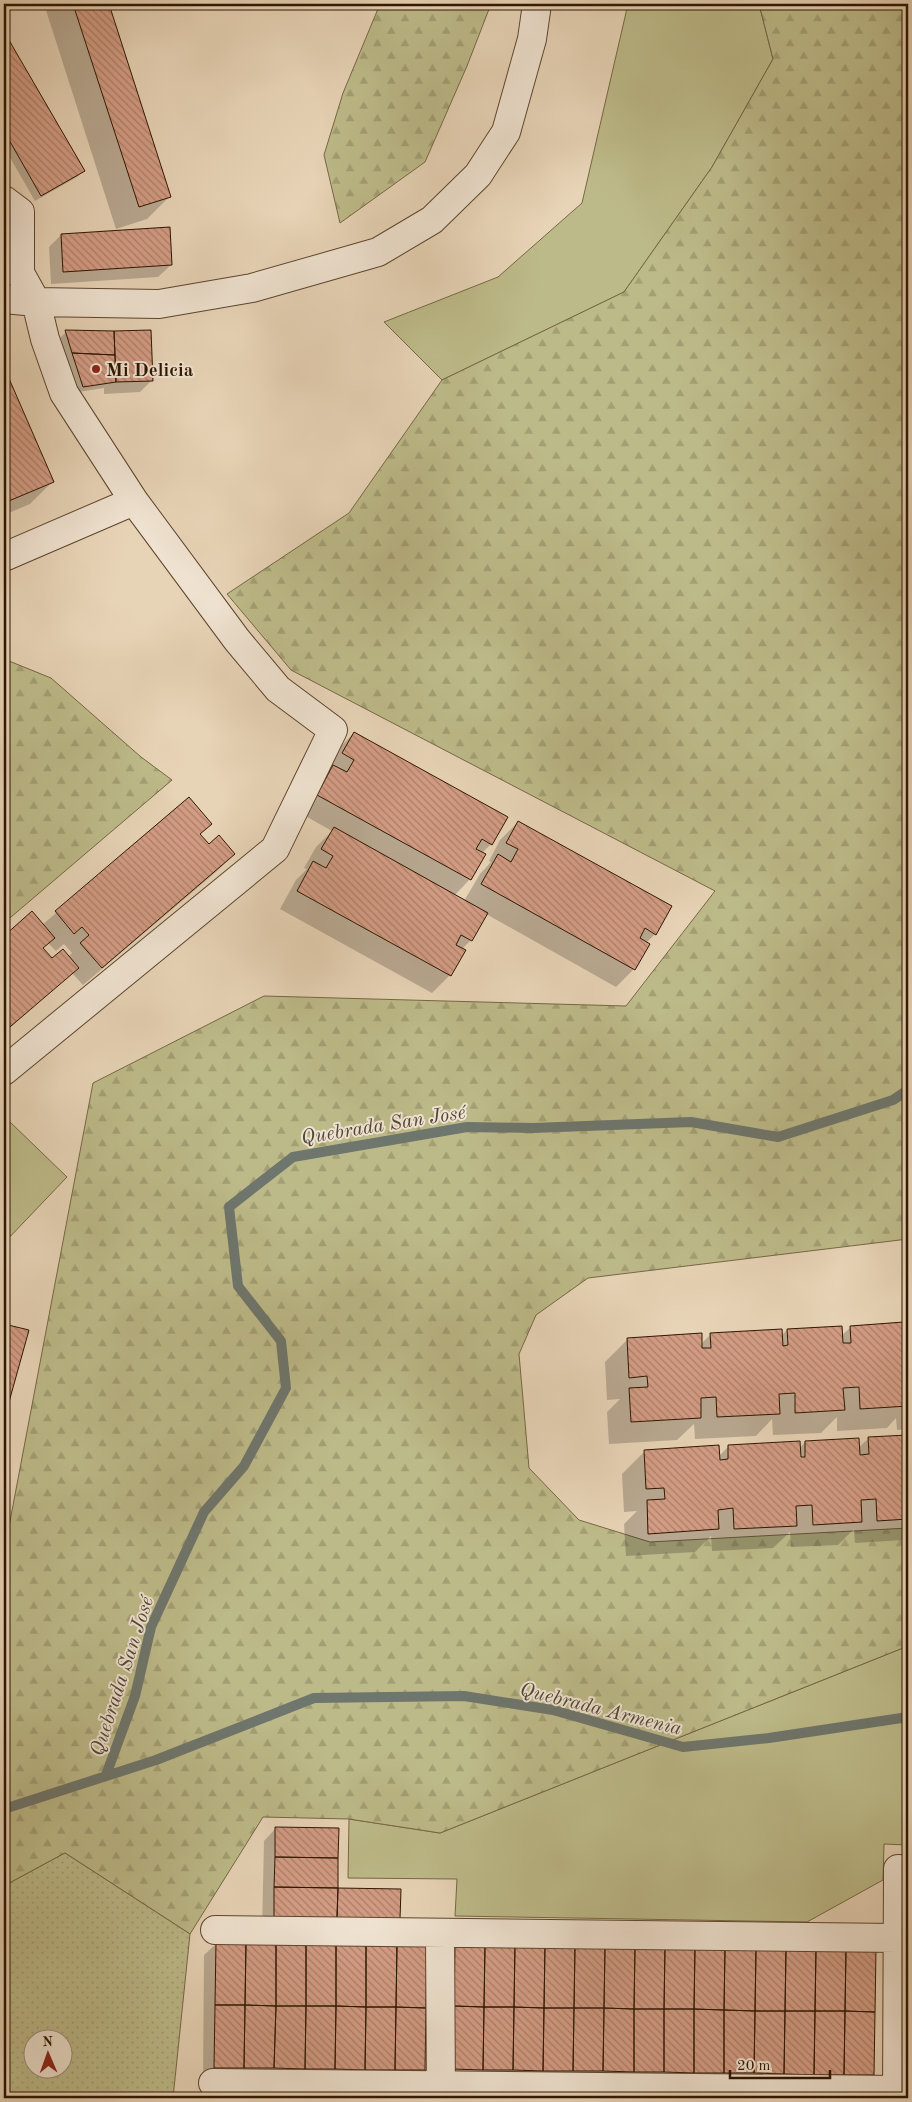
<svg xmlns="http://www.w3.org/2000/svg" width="912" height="2102" font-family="'Old Standard TT',serif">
<defs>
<pattern id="forest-firs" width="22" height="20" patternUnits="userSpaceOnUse" patternTransform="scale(1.25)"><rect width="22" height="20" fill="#bdba89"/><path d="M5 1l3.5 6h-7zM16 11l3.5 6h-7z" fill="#a39f74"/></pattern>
<pattern id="park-dots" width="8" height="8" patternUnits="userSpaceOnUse" patternTransform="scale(1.25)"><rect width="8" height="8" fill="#bdba89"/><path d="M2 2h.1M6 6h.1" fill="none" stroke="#a39f74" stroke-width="1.8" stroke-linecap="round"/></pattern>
<pattern id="building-back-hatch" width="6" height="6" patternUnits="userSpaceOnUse" patternTransform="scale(1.25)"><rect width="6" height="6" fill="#d39c84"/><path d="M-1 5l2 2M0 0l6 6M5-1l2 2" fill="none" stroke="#ac7e6a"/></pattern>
</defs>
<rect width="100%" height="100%" fill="#e7d3b6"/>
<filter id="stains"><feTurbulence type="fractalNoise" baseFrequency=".004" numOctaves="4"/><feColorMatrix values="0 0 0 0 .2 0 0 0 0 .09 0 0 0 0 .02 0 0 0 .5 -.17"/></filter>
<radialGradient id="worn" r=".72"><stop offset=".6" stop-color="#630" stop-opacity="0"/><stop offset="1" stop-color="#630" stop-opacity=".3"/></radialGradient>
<!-- grass -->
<path fill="#bdba89" stroke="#766844" d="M628,4H759L773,59L712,167L624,292L442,380L384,322L498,277L582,203Z
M10,1122L67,1177L4,1243V1128Z
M908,1646V1845L884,1844L883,1880L807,1922L455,1916L457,1879L348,1878L349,1819L440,1833Z"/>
<!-- forest -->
<path fill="url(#forest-firs)" stroke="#766844" d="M380,4H491L467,66L425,162L340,223L324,155L343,93Z
M759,4H908V1239L588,1278L536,1315L519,1354L529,1468L579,1520L650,1542L908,1528V1646L440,1833L349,1819L263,1817L190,1934L65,1853L4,1886V1553L93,1083L264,996L626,1006L715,891L291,670L227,594L349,513L442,380L624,292L712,167L773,59Z
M4,659L51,678L141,757L172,780L4,923Z"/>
<!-- park -->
<path fill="url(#park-dots)" stroke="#766844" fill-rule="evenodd" d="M65,1853L190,1934L173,2098H4V1886ZM32,2040H62V2070H32Z"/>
<!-- shadow -->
<path fill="#0003" fill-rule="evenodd" d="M44,4H108L170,196L147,219L116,229Z
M5,36L83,171L77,177L35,201L4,147Z
M61,235L171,265L158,277L51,284L49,247Z
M66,332L152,380L140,392L104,394V388L78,392L60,338Z
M4,370L52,482L30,504L4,515Z
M354,733L491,844L482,853L470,879L454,896L464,901L480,874L491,862L489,861L500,840L518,822L655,934L646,943L634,969L616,987L486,914L471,940L462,949L450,975L432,993L280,909L296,880L307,869L304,868L316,847L332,831L300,813L336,751Z
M189,799L199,835L209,846L234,854L216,872L83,985L72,973L4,1033V937L32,913L42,925ZM48,943L56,951L64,944L72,953L68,957L52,960L42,949Z
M4,1325L27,1331L4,1415Z
M851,1327L904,1335L908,1330V1429L897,1430L896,1418L887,1428L837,1431V1417L821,1433L773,1435L772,1419L756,1436L695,1439L694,1424L677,1440L609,1444L607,1412L620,1399L607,1400L605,1362L628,1339L701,1344L711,1334L781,1336L787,1330L841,1336Z
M908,1436V1536L904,1540L855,1543L854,1529L838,1545L791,1547L790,1532L773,1548L712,1551L711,1536L695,1552L626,1556L624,1524L637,1511L624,1512L622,1474L645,1451L719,1456L729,1446L799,1449L805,1442L858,1448L868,1439Z
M276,1828L336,1889L262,1929L264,1841Z
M217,1943L423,2070L411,2082L203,2080L204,1955Z
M455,1944L873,2075L860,2087L441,2081L443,1957Z
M215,2092L424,2098H209Z"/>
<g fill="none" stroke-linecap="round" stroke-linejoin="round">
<!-- stream -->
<path stroke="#6e766d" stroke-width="10" d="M106,1775L135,1696L151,1627L204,1512L244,1466L286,1388L281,1341L238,1286L229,1207L293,1157L467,1127L533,1128L691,1122L778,1137L893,1100L908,1090
M4,1809L156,1760L314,1698L464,1696L553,1710L683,1747L769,1738L908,1717"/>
</g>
<!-- building -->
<path fill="url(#building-back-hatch)" stroke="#2f1600" d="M73,4H109L171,197L139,207Z
M6,35L85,171L41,196L4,131V36Z
M170,227L172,265L63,272L61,234Z
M65,330L114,331L115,355L72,353Z
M151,330L153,381L116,382L114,331Z
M72,353L115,355L116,382L83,387Z
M4,367L54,482L4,503Z
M354,732L508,817L492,845L482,839L476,849L486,854L471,880L317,795L333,765L347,772L354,760L342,753Z
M189,797L212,824L200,834L209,844L219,835L235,854L102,968L80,943L89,935L82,927L74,934L55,911Z
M518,821L672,906L656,935L645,928L640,938L650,944L635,970L481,884L498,854L511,862L518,849L506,843Z
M334,827L488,913L472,941L461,935L456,945L466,950L451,976L297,891L313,861L326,868L333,856L321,849Z
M32,911L55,938L43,948L52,958L63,949L79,968L4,1032V936Z
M904,1322L905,1337H908V1406L860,1409L859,1387L843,1388L845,1410L795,1413V1393L779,1394L780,1414L717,1417L716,1397L701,1398V1418L631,1422L629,1388L648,1387L647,1376L629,1378L627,1338L702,1333V1348H711L710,1333L782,1329L783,1346L788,1345L787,1329L842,1326L843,1343H851L850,1326Z
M4,1324L29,1330L4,1420Z
M908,1435V1519L877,1521L876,1499L861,1500L862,1522L813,1525L812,1505L796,1506L797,1526L734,1529L733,1508L718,1510L719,1529L648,1534L647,1500L665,1499L664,1488L646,1489L644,1450L719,1445L720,1460L728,1459V1445L800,1441L801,1457H805V1441L859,1438L860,1455L869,1454L868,1437Z
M275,1827L339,1828L338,1858L275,1857Z
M275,1857L338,1858V1888L274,1887Z
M274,1887L338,1888L337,1918L274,1917Z
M338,1888L401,1889L400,1919L337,1918Z
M216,1941L246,1942L245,2005H215Z
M246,1942L276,1943V2006L245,2005Z
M276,1943H306V2006H276Z
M306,1943H336V2006H306Z
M336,1943H366V2007L336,2006Z
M366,1943L397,1944L396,2007H366Z
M455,1943L485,1944L484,2007L454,2006Z
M397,1944L427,1945L426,2008L396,2007Z
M485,1944H515L514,2007H484Z
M515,1944H545L544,2008L514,2007Z
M545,1944L575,1945L574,2008H544Z
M575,1945L605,1946L604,2008H574Z
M605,1946H635L634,2009L604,2008Z
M635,1946H665L664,2009H634Z
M665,1946H695L694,2009H664Z
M695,1946L725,1947L724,2010L694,2009Z
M725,1947L756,1948L755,2011L724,2010Z
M756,1948H786L785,2011H755Z
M786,1948H816L815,2011H785Z
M816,1948H846L845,2011H815Z
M846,1948L876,1949L875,2012L845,2011Z
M215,2005H245L244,2068H214Z
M245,2005L276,2006L274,2068H244Z
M276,2006H306L305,2069L274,2068Z
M306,2006H336L335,2069H305Z
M336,2006L366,2007L365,2070L335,2069Z
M454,2006L484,2007L483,2070L453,2069Z
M366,2007H396L395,2070H365Z
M396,2007L426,2008L425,2070H395Z
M484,2007H514L513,2070H483Z
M514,2007L544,2008L543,2071L513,2070Z
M544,2008H574L573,2071H543Z
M574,2008H604L603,2071H573Z
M604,2008L634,2009V2072L603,2071Z
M634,2009H664V2072H634Z
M664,2009H694V2073L664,2072Z
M694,2009L724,2010V2073H694Z
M724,2010L755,2011L754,2073H724Z
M755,2011H785L784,2074L754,2073Z
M785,2011H815L814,2075L784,2074Z
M815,2011H845L844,2075H814Z
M845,2011L875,2012L874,2075H844Z
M214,2091H244V2098H214Z
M244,2091L274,2092V2098H244Z"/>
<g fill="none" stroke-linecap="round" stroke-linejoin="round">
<!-- minor casing -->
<g stroke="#5d452e" stroke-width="30">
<path id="minor" d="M4,200L20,212V273L36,302L45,339L64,393L134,501L237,640L278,689L333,730L275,849L4,1071
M4,299L36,302L159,304L252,288L378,252L432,220L478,175L506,132L532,39L537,4
M4,557L134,501
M215,1930L897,1938
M440,1934L441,2098
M213,2083L897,2090
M897,2098L898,1869L908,1870"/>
</g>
<!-- minor -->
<use href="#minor" stroke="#efe2d0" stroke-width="28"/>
</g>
<!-- markers -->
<circle fill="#8f2418" stroke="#efe2d0" stroke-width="2" cx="96" cy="369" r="5"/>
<g text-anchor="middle" stroke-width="4" stroke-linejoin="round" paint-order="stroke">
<!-- poi labels -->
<g font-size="19" font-weight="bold" fill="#2f1600" stroke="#efe2d0" text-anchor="start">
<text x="106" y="376">Mi Delicia</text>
</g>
<!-- water labels -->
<g font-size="20" font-style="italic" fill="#4e4636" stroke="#efe2d0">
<text transform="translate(383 1124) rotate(-9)" y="7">Quebrada San José</text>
<text transform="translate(121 1676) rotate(-72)" y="7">Quebrada San José</text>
<text transform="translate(601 1708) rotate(14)" y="7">Quebrada Armenia</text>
</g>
</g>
<!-- margin -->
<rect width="912" height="2102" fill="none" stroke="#e7d3b6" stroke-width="20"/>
<rect x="5" y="5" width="902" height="2092" fill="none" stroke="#2f1600" stroke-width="2.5"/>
<rect x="10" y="10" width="892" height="2082" fill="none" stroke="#2f1600"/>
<!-- north arrow -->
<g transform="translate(48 2054) rotate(358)"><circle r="24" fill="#efe2d0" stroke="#a2907d"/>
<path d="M0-4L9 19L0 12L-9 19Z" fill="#8f2418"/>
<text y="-8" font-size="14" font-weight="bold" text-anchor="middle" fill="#2f1600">N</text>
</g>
<!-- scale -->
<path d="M730 2070v8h100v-8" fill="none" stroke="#2f1600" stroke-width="2.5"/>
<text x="737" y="2070" font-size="15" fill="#2f1600" stroke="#efe2d0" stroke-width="4" paint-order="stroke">20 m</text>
<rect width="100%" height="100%" filter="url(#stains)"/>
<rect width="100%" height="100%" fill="url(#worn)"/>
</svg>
